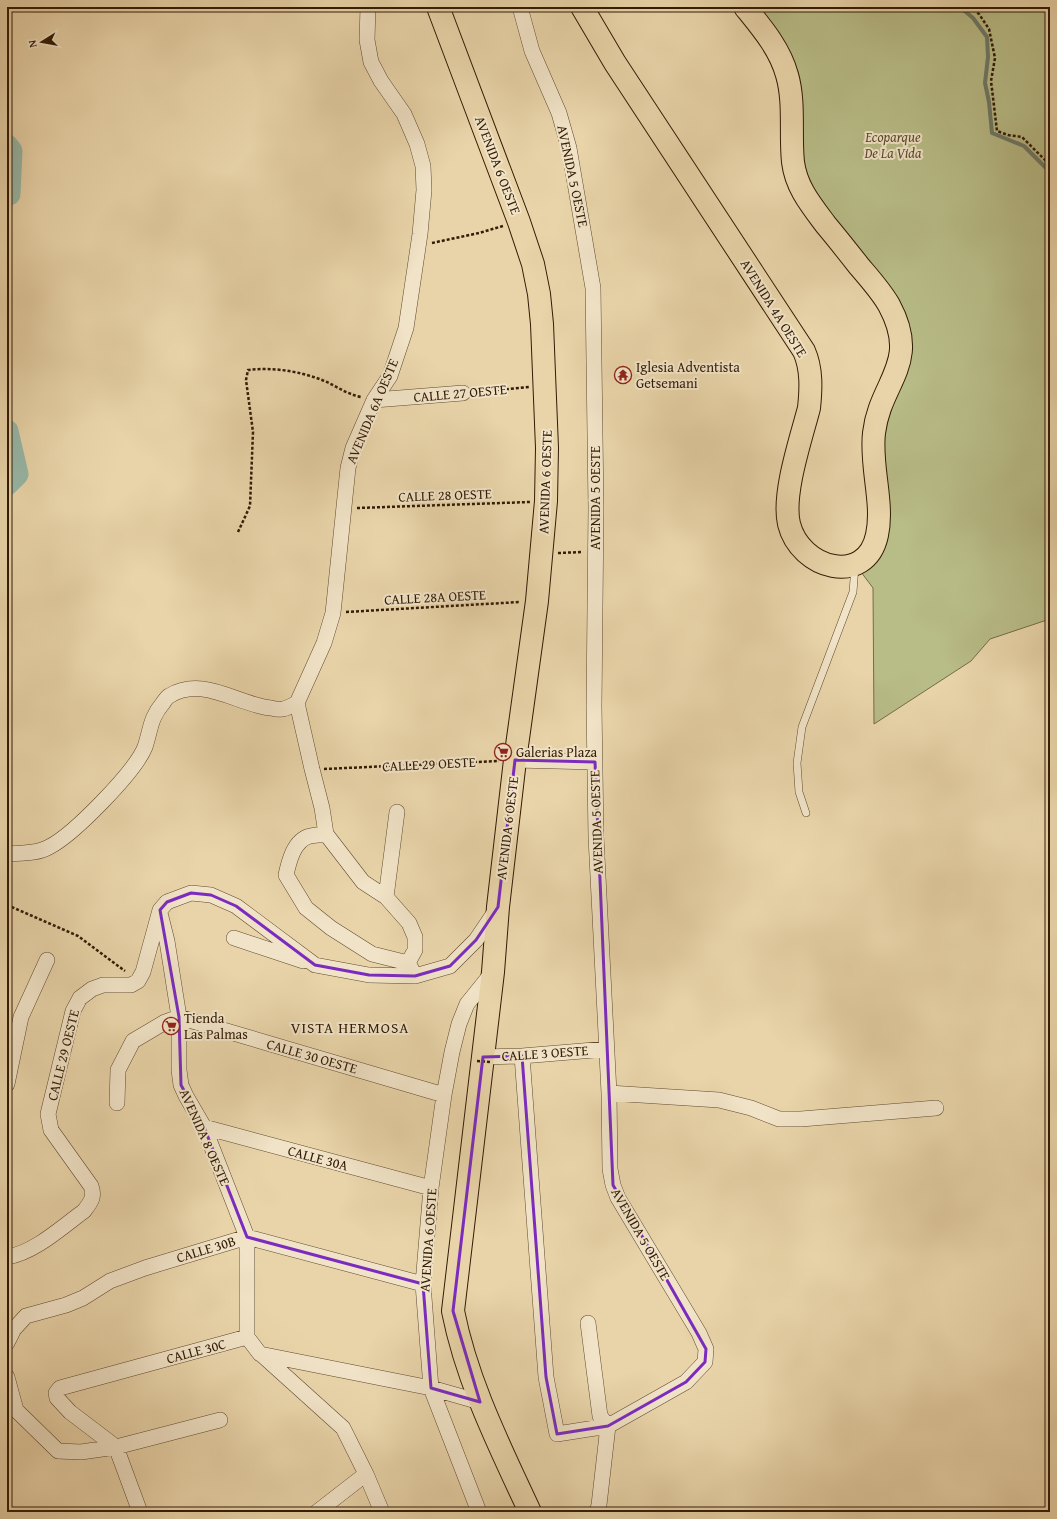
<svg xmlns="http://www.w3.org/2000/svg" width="1057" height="1519" font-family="'Gentium Book Plus',serif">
<rect width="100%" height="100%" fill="#e9d4a9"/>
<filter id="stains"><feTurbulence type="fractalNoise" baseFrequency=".005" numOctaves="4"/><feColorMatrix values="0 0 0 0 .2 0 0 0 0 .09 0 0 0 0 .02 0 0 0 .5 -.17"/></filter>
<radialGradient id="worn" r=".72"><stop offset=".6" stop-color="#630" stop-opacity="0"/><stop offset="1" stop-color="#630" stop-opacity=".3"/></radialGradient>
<!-- green -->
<path fill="#b8bc87" stroke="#746c46" d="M745,7H1050V619L990,639L971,661L874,724L873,588L855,564L862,559L899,332L802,192L790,97Z"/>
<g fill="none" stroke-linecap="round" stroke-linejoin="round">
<!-- stream -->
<path stroke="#6e7967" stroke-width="4" d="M960,7L973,18L987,37L988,57L985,83L989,102L992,133L1024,146L1050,172"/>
<!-- river -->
<path stroke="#97b8a8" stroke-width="23" d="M7,146L11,151L9,194L7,195
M7,431L17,474L7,484"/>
<!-- service casing -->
<g stroke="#5f492f" stroke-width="8">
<path id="service" d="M806,813L799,792L797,763L802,727L853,592L855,566"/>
</g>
<!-- minor casing -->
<g stroke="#5f492f" stroke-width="16">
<path id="minor" d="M520,7L532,51L559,113L569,148L593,288L596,508L594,706L596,837L609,1093L610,1169L613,1185L618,1198L699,1333L706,1349L705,1362L686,1382L608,1426L557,1434L546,1377L522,1056
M374,400L463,393
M297,703L324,643L333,613L348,468L353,448L374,400L390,376L406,328L420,234L424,190L423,166L417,144L404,114L381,81L371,62L367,40L368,7
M297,703L312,769L322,808L326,834L363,882L386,897L409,923L415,937V950L408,963
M515,760L595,762
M326,834C320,835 315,835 310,836C294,840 289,861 286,875L306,908L331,928L372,954L408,963L413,972
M7,854C20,853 37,854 49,847C73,835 135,772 145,747C151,729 150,718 163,703C165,700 167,697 169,696C203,675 238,705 271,708C275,709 280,710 283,709C288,708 293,705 297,703
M386,897L397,812
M160,913L167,941L179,1017V1070L181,1085L186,1096L204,1127L247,1237V1337
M234,938L303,961
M483,1057L522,1056L606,1049
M7,1084L21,1017L47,960
M609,1093L719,1100L751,1108L779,1119H801L936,1108
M117,1103L118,1070L133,1041L165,1022L179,1017L444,1095
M204,1127L431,1188
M7,1257C34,1253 62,1227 84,1211C91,1202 95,1197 91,1186L51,1130L48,1114L73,1011L80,998L92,989L103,985H131L138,981L143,972L160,910L167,902L191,893L211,895L236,906L315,965L369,975L415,976L450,966L476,940L497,909
M588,1323L600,1416L608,1426L599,1505L597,1512
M7,1343L14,1329L26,1316L66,1305L83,1298L110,1281L145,1268L247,1237L423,1284
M261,1354L343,1428L366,1474L382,1512
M7,1377L16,1410L58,1451L81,1452L116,1447L220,1420
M140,1512L116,1447L70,1412L57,1398L56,1393L60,1388L247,1337L260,1354L431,1388L480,1402
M317,1512L366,1474
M479,1512L431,1388L423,1284L431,1188L444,1095L452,1052L459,1024L467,1004L492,973"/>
</g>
<!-- primary casing -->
<g stroke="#311b06" stroke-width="24">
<path id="primary" d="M438,7L519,222L533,264L539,294L542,324L547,448L546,501L537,601L515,760L498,907L493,972L453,1311C467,1382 500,1447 530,1512
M582,7L615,63L804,351C812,369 811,389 809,408C801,439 782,494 789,524C800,569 866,587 877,535C884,503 870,466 874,433C880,381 921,364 889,305C881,291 870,279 859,266C848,252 837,238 826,225C811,205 796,187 793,162C790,134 795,102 787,75C780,49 762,28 745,7"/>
</g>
<!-- path -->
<path stroke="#311b06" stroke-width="2.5" stroke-dasharray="3 2" stroke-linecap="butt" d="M969,7L979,14L989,29L995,58L991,81L997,131L1008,135L1022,137L1050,165
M432,243L479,233L503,226
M476,392L529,387
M357,508L530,502
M238,532L250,506L253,432L246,380L248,370C272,367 299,371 322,380C335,385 346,394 361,397
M558,553L583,552
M346,612L520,602
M324,769L499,761
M7,905L78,936L125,971"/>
<!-- service -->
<use href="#service" stroke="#f1e3c7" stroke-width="7"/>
<!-- minor -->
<use href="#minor" stroke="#f1e3c7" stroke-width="15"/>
<!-- primary -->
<use href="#primary" stroke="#e9d4a9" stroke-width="22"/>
<!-- path-bridge -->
<path stroke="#311b06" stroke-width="2.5" stroke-dasharray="3 2" stroke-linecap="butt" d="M477,1061L491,1062"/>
</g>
<!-- marked area -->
<path fill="none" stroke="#7b2cbf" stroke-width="3" stroke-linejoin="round" d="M515,760L595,762L613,1185L706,1349L705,1362L686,1382L608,1426L557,1434L546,1377L522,1056L483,1057L482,1065L453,1311L480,1402L431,1388L423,1284L247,1237L204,1127L181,1085L179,1017L160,910L167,902L191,893L211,895L236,906L315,965L369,975L415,976L450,966L476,940L498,907Z"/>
<!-- icons -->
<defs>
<g id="temple-ring" transform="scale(0.9)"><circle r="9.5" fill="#f1e3c7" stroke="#8f2418" stroke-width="1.5"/><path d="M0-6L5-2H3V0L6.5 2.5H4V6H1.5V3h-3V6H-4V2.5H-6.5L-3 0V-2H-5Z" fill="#8f2418"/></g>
<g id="supermarket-ring" transform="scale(0.9)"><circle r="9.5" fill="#f1e3c7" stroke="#8f2418" stroke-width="1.5"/><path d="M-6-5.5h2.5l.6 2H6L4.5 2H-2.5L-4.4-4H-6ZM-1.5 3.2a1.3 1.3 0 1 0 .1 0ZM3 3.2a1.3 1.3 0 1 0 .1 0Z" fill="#8f2418"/></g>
</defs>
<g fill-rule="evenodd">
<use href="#temple-ring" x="623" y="375"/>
<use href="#supermarket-ring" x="503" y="752"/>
<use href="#supermarket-ring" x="171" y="1026"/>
</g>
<g text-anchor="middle" stroke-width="4" stroke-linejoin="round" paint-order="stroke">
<!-- park labels -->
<g font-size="14" font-style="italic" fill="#5a4b2d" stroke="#f1e3c7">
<text x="893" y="142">Ecoparque<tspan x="893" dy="16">De La Vida</tspan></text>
</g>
<!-- street labels -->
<g font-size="14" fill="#311b06" stroke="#f1e3c7">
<text transform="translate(498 165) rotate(69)" y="5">AVENIDA 6 OESTE</text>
<text transform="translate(573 176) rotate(78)" y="5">AVENIDA 5 OESTE</text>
<text transform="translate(774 308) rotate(58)" y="5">AVENIDA 4A OESTE</text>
<text transform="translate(460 393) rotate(-5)" y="5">CALLE 27 OESTE</text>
<text transform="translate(372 411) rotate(-67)" y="5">AVENIDA 6A OESTE</text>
<text transform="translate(545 482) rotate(-88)" y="5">AVENIDA 6 OESTE</text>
<text transform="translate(445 495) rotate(-2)" y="5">CALLE 28 OESTE</text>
<text transform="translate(595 498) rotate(-90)" y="5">AVENIDA 5 OESTE</text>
<text transform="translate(435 597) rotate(-3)" y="5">CALLE 28A OESTE</text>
<text transform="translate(429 764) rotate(-3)" y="5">CALLE 29 OESTE</text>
<text transform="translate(596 822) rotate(-92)" y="5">AVENIDA 5 OESTE</text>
<text transform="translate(507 828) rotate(-83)" y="5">AVENIDA 6 OESTE</text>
<text transform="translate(545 1053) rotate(-4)" y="5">CALLE 3 OESTE</text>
<text transform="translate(63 1055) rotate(-76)" y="5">CALLE 29 OESTE</text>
<text transform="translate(312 1056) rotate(16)" y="5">CALLE 30 OESTE</text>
<text transform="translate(205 1137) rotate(66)" y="5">AVENIDA 8 OESTE</text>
<text transform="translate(318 1158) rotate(15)" y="5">CALLE 30A</text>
<text transform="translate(641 1234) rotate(60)" y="5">AVENIDA 5 OESTE</text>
<text transform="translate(428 1240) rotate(-86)" y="5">AVENIDA 6 OESTE</text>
<text transform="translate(206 1249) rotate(-17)" y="5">CALLE 30B</text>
<text transform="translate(196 1351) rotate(-15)" y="5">CALLE 30C</text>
</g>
<!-- poi labels -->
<g font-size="14" fill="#311b06" stroke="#f1e3c7" text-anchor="start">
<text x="636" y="372">Iglesia Adventista<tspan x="636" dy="16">Getsemani</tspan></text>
<text x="516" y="757">Galerias Plaza</text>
<text x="184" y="1023">Tienda<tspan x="184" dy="16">Las Palmas</tspan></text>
</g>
<!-- neighbourhood labels -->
<g font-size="15" letter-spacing="1" fill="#311b06" stroke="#f1e3c7">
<text x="350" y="1033">VISTA HERMOSA</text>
</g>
</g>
<!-- margin -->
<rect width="1057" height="1519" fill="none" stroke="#e9d4a9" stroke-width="24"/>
<rect x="8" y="8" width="1041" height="1503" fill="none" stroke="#311b06" stroke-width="2"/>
<rect x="12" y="12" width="1033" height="1495" fill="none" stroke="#311b06"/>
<!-- north arrow -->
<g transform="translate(42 42) rotate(259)" stroke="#f1e3c7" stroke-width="3" paint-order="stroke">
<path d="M0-3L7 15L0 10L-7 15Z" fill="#311b06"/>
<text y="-6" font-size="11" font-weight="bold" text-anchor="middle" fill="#311b06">N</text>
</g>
<rect width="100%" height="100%" filter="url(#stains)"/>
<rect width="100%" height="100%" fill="url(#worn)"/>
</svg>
